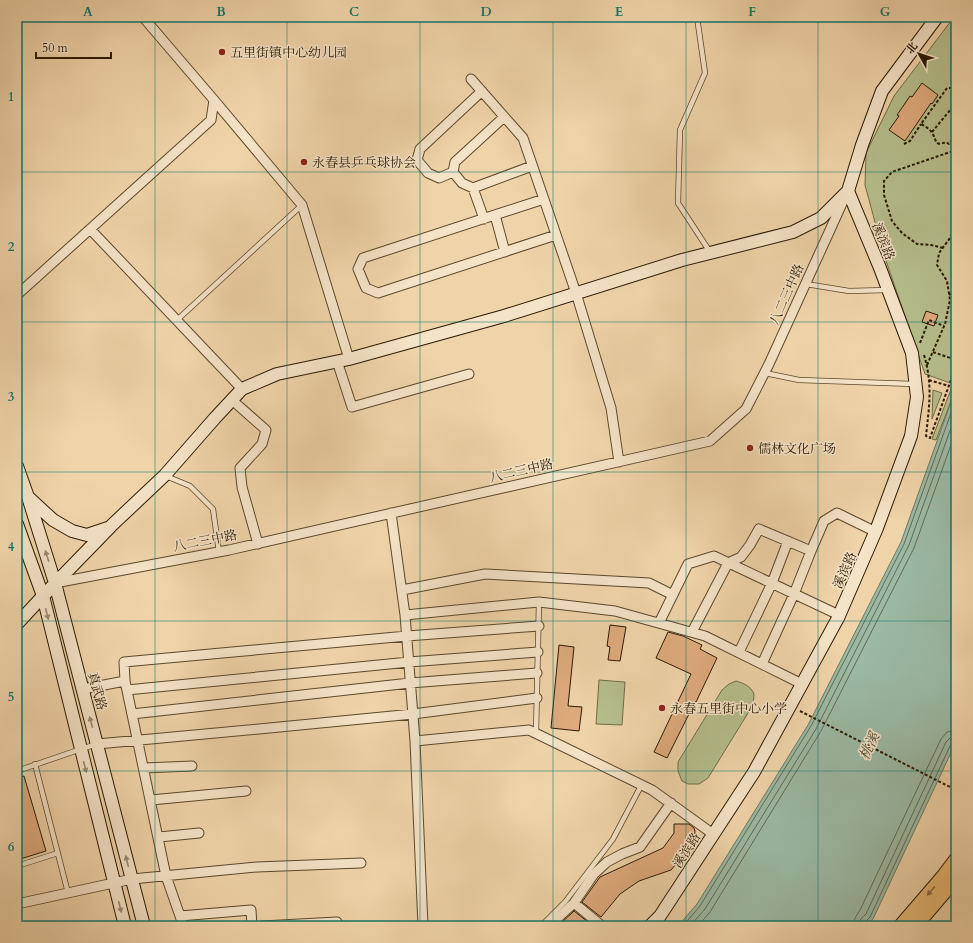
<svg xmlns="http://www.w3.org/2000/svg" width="973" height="943" font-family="Cardo,'Noto Serif SC',serif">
<rect width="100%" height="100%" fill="#f0d4a9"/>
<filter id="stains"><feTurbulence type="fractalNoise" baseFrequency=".005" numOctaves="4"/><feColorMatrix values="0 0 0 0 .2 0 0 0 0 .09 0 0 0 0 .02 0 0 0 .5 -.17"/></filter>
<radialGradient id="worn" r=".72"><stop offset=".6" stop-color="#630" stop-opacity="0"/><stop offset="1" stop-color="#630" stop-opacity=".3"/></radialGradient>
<!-- green -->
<path fill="#b5be8c" stroke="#706c47" d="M954,17H956V388L936,440L932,439L953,384L925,374L883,252L865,185L866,153L894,96Z
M933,390L942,393L932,419Z
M599,680L625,682L622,725L596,724Z
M736,681C743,683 751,686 754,694C754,697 753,702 753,705L708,778L699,784H688L682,781L678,771V762L722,690L729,684Z"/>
<!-- water -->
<path fill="#9bb9a4" stroke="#6e7963" d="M956,388V742L873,919L867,926H678L697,904L808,725L901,542Z"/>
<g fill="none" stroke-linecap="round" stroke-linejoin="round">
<!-- shore -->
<path stroke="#626a53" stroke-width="1" d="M683,926L700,906L811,726L904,544L956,399
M690,926L705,909L816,729L909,545L956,414
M698,926L710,912L821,731L914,548L956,431
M853,926L855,918L860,910L941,739L947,732L956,730
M859,926L860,920L866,914L946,742L950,738L956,736
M864,926L865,922L870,917L951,744L953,742L956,741"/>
</g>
<!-- building -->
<path fill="#dfab7e" stroke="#2a1a02" d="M922,83L938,95L932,104L931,103L905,141L889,130L899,116L897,115L910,96L912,97Z
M926,311L938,315L934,326L922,322Z
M610,625L626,627L620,661L608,660L610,647L607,646Z
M668,632L683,636L702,645L700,649L717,658L696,702H695L667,758L654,752L691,674L656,658Z
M559,645L574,647L568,706L582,707L579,731L551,728Z
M24,776L46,851L17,860V778Z
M674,824H689L694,828L695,831L694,842L671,870L639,881L620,894L601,917L582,902L600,877L663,848L674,833Z
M574,911L593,926H558Z"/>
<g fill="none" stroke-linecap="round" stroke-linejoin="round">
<!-- service casing -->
<g stroke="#5c482c" stroke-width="6">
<path id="service" d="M697,17L705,73L680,130L678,203L710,252
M806,284L849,291L887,290
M177,320L302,205
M765,373L799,380L914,384
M166,476L190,486L213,509L219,552
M536,733L539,602
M35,764L68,893
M17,771L81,749L97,744
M17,866L58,853
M541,926L565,902L613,839L642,784"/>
</g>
<!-- minor casing -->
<g stroke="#5c482c" stroke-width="11">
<path id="minor" d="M471,79L523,138L576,293L611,408L619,462
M214,100L302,205L349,359
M453,172L439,178L428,173L417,160L420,149L482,91
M473,188L532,166
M544,199L363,258L358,269L366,288L378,293L556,235
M495,215L505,252
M484,219L473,188L462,183L453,172L455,162L504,117
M90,229L242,389
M17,295L211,120L214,100L143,17
M337,361L352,407L469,374
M232,400L266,430L262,444L240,468L242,487L258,544
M391,513L405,615L415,741L423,926
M55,583L229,550L710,441L746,409L769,364L845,197
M402,590L485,574L649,583L673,595
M405,615L539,602L615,611L705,636L802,684
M659,623L688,564L714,556L839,615
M692,632L728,563L741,557L750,545L759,529L811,551
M739,652L772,583L788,541
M762,664L794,594L811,551L824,521L837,513L876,532
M125,681L124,662L407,636L539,626
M83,689L125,681L166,876L180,916L251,910L252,926
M127,690L409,662L538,652
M132,714L410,683L537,673
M415,741L529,730L652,790L713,834
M97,744L259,729L413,714L537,698
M144,768L192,766
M151,800L246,791
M159,837L199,833
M574,903L602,926
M17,904L132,879L257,867L361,863
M180,916L183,926
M262,926L337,922V926
M549,926L574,903L594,874L607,862L622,854L640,847L671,803"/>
</g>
<!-- secondary casing -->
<g stroke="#2a1a02" stroke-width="14">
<path id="secondary" d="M17,466L28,497L55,583L144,926
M28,497L53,520L72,531L87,535L108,528
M17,524L43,596L125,926
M17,624L43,596L111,526L165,475L215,418L242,389L277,374L349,359L504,316L682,260L793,232L821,218L848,191L862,145L882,91L937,17
M650,926L660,916L754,772L838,618L877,528L911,436L917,397L912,353L880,268L848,191"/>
</g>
<!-- primary casing -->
<g stroke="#2a1a02" stroke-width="16">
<path id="primary" d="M901,926L944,876L956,860
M915,926L956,878"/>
</g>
<!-- path -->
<path stroke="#2a1a02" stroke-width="2" stroke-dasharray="3 2" stroke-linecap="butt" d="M956,91L952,88H947L921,124C925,126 930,129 932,133C937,140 934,147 946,142L949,144L956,135
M932,132L956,103
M904,144L910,141L921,124
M943,248L931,245L917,244L902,233L892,221L884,195V181L892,172L956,150
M949,295L956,291
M920,343L929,320L944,326
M933,352L956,360
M924,355C933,385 929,407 926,436L930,438L956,366
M927,365L945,324L950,300L947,281L937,265L939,253L950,238L956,227
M929,380L949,386
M800,711L956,790"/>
<!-- service -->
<use href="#service" stroke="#f5e3c7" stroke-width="4.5"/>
<!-- minor -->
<use href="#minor" stroke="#f5e3c7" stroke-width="9"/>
<!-- secondary -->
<use href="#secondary" stroke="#f5e3c7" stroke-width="12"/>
<!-- primary -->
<use href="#primary" stroke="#e8ba74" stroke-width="14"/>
</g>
<!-- one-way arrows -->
<defs><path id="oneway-solid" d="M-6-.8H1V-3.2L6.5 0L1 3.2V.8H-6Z"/></defs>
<g fill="#9a896e">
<use href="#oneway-solid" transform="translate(47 556) rotate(-108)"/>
<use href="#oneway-solid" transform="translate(47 614) rotate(76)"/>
<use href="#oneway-solid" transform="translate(91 722) rotate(-105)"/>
<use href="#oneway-solid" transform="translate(85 767) rotate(76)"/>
<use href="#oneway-solid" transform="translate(127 861) rotate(-104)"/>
<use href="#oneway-solid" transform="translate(120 907) rotate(76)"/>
</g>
<use fill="#896a3b" href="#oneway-solid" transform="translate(931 891) rotate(131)"/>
<!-- grid -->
<path fill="none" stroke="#0f766e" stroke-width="1" stroke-opacity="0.55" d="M155,17V926M287,17V926M420,17V926M553,17V926M686,17V926M818,17V926M17,172H956M17,322H956M17,472H956M17,621H956M17,771H956"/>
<!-- markers -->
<g fill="#8f2418" stroke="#f5e3c7" stroke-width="1.5">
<circle cx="222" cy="52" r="4"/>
<circle cx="304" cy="162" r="4"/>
<circle cx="750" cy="448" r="4"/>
<circle cx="662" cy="708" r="4"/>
</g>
<g text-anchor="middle" stroke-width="3" stroke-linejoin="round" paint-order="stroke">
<!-- poi labels -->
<g font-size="13" fill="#2a1a02" stroke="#f5e3c7" text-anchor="start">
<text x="230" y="57">五里街镇中心幼儿园</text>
<text x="312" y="167">永春县乒乓球协会</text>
<text x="758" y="453">儒林文化广场</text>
<text x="670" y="713">永春五里街中心小学</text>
</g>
<!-- street labels -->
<g font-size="13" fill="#2a1a02" stroke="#f5e3c7">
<text transform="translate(884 241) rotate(68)" y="5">溪滨路</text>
<text transform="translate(786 294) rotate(-66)" y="5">八二三中路</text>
<text transform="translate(521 470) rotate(-13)" y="5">八二三中路</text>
<text transform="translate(205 540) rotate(-11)" y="5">八二三中路</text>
<text transform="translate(844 570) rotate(-66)" y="5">溪滨路</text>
<text transform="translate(98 691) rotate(75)" y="5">真武路</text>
<text transform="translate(686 850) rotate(-57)" y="5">溪滨路</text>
</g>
<!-- water labels -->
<g font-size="14" font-style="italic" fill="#4c4a33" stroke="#f5e3c7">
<text transform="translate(869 746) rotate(-65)" y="5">桃溪</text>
</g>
</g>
<!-- margin -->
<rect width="973" height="943" fill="none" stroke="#f0d4a9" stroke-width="44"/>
<!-- north arrow -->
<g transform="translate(919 54) rotate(309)" stroke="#f5e3c7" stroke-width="3" paint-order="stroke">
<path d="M0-3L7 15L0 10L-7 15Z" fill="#2a1a02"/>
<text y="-6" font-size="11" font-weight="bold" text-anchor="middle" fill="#2a1a02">北</text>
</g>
<!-- scale -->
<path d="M36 52v6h75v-6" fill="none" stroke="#2a1a02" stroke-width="2"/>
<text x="42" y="52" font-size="12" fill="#2a1a02" stroke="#f5e3c7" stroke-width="3" paint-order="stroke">50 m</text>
<rect x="22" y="22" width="929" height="899" fill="none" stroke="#0f766e" stroke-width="1.5"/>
<g font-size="13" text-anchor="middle" font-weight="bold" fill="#0f766e">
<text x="88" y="16">A</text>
<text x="221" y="16">B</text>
<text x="354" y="16">C</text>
<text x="486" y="16">D</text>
<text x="619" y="16">E</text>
<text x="752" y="16">F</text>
<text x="885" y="16">G</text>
<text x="11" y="101">1</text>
<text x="11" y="251">2</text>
<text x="11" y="401">3</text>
<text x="11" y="551">4</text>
<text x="11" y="701">5</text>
<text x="11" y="851">6</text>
</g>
<rect width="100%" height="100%" filter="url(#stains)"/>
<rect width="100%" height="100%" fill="url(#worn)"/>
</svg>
